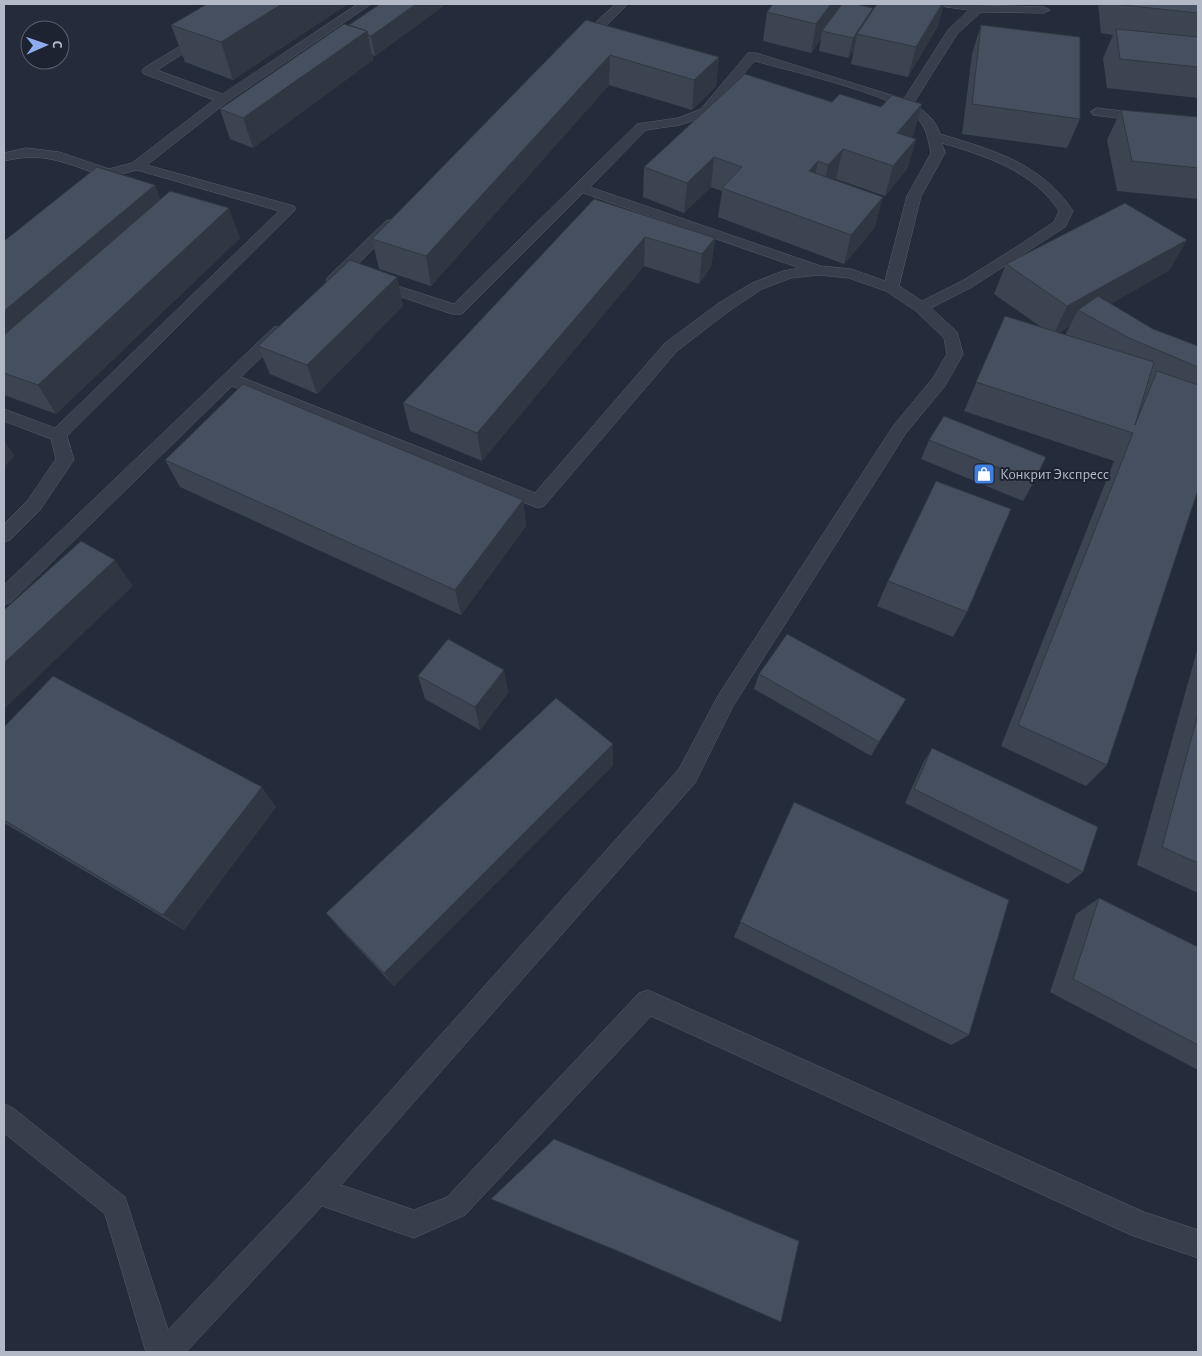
<svg xmlns="http://www.w3.org/2000/svg" width="1202" height="1356" font-family="'Alegreya Sans',sans-serif">
<rect width="100%" height="100%" fill="#242c3b"/>
<g fill="none" stroke-linecap="round" stroke-linejoin="round">
<!-- lane casing -->
<g stroke="#565c69" stroke-width="1">
<path id="lane" d="M358,4H371L227,102L147,165L294,206L296,209L67,436L74,460L71,464L40,510L10,540L4,542V524L28,500L56,459L51,439L4,421V409L55,428L279,211L137,170L113,176L87,188L80,184L97,174C62,161 41,152 4,161V153L26,148L59,152L109,169L132,163L214,100L144,74L142,71L144,68L200,34H208V38L157,70L222,94Z
M616,4H628L585,46H577V40Z
M941,4L1044,7L1050,10L1044,13L981,12L957,34L913,104C925,111 936,120 940,134C993,150 1041,163 1073,211L1065,227L972,287L931,308L957,332L963,354L945,386L906,433L733,706L695,783L341,1185L414,1210L447,1197L639,993L648,990L1144,1212L1198,1230V1258L1131,1235L651,1016L465,1215L414,1238L322,1206L186,1352H146L105,1214L4,1133V1104L13,1108L125,1197L168,1330L309,1182L679,769L719,694L894,425L933,378L947,354L944,338L916,311L886,291L849,278L819,275L791,278L762,289L729,311L677,351L544,506L538,508L232,386L11,602L4,605V585L274,327H284L287,331L284,335L241,377L535,493L665,343L719,303L752,283L783,271L800,268L583,193L462,314H452L369,286L367,283L369,280H379L454,304L637,124L678,118L701,109L748,53H756L904,99L948,30L969,10L946,7ZM755,61C790,71 895,95 917,118C927,128 928,140 931,153L907,196L885,281L851,269L821,266L590,187L646,130L680,125L709,115ZM942,143C986,156 1033,171 1059,211L1054,222L1018,246L962,281L922,301L899,286L921,196L945,153Z
M1097,108L1198,120V128L1093,115L1091,112Z
M391,220L398,224L396,227L338,283H328L326,280L328,277L386,221Z"/>
</g>
<!-- lane -->
<use href="#lane" fill="#383e4b" fill-rule="evenodd"/>
</g>
<!-- wall -->
<path fill="#3c4452" fill-rule="evenodd" d="M348,4L233,80L185,62L171,25Z
M380,4H446L375,56L372,55L373,60L253,148L230,139L220,109L349,25Z
M1098,4H1198V98L1107,88L1103,58L1113,35L1101,33Z
M873,11L938,26L908,77L851,64L854,50L848,58L819,51L821,39L811,53L763,41L767,12Z
M586,20L719,57L716,86L692,110L609,85L431,286L379,269L372,239Z
M981,25L1080,119L1067,148L962,134L972,54Z
M745,74L914,134L910,138L916,139L907,169L885,196L836,179L835,180L875,227L844,264L718,217L722,191L711,187L684,213L643,197L644,167Z
M1121,110L1198,117V199L1117,191L1107,140Z
M161,199L240,238L56,414L4,395V241Z
M594,199L715,238L711,267L699,284L644,266L482,461L410,431L403,403Z
M1006,264L1170,270L1110,304L1153,329L1198,346V490L1107,765L1086,786L1001,746L1114,461L964,411L1005,316L1041,327L994,294ZM1070,326L1065,335L1058,333Z
M397,277L403,306L317,394L270,374L258,346Z
M929,440L1034,482L1023,501L921,459Z
M165,460L523,500L526,526L461,615L180,487Z
M888,581L967,612L953,637L877,606Z
M1198,647V893L1137,865Z
M504,670L508,693L480,730L425,699L418,676Z
M759,674L906,699L871,756L754,689Z
M4,727L276,807L184,930L4,823Z
M613,744V765L394,986L339,928L326,913Z
M932,748L1083,872L1068,884L905,803L923,763Z
M794,802L969,1035L951,1045L734,937Z
M1099,898L1198,947V1070L1050,992L1076,914Z"/>
<!-- shaded-wall -->
<path fill="#313742" d="M282,4H348L233,80L221,42Z
M416,4H446L375,56L371,36Z
M831,4H843L822,31L821,39L811,53L816,24Z
M942,4H944L938,26L908,77L916,47Z
M873,8L869,28L857,34L854,50L848,58L853,38Z
M367,31L373,60L253,148L243,118Z
M610,55L609,85L431,286L426,256Z
M719,57L716,86L692,110L694,80Z
M922,104L914,134L889,163L897,133Z
M916,139L907,169L885,196L893,166Z
M843,149L836,179L822,195L828,165Z
M714,157L711,187L684,213L687,183Z
M818,161L812,191L809,171Z
M155,185L167,215L4,356V311Z
M883,197L875,227L844,264L851,235Z
M229,208L240,238L56,414L38,385Z
M645,237L644,266L482,461L477,433Z
M715,238L711,267L699,284L702,254Z
M1187,240L1170,270L1089,316L1078,310L1070,326L1053,336L1067,306Z
M397,277L403,306L317,394L307,365Z
M4,441L15,456L4,467Z
M523,500L526,526L461,615L455,590Z
M115,560L133,586L4,709V663Z
M504,670L508,693L480,730L475,707Z
M906,699L897,714L871,756L879,742Z
M613,744V765L394,986L384,973Z
M262,787L276,807L184,930L163,915Z"/>
<!-- building -->
<path fill="#464f5f" stroke="#313742" d="M207,4H282L221,42L171,25Z
M380,4H416L371,36L368,35L367,31L349,25Z
M773,4H831L816,24L767,12Z
M842,4H856L873,8L853,38L822,31Z
M877,4H942L916,47L857,34Z
M1113,4H1198V13Z
M586,20L719,57L694,80L610,55L426,256L372,239Z
M344,24L367,31L243,118L220,109Z
M981,25L1080,37V119L972,104Z
M1116,29L1198,37V67L1120,59Z
M745,74L832,102L840,94L881,107L892,95L922,104L897,133L916,139L893,166L843,149L828,165L818,161L809,171L883,197L851,235L722,188L742,167L714,157L687,183L644,167Z
M1121,110L1198,117V168L1132,161Z
M97,167L155,185L4,311V241Z
M170,191L229,208L38,385L4,373V335Z
M594,199L715,238L702,254L645,237L477,433L403,403Z
M1125,203L1187,240L1067,306L1006,264Z
M350,260L397,277L307,365L258,346Z
M1098,296L1153,329L1198,346V367L1129,338L1078,310Z
M1005,316L1154,362L1135,425L1157,371L1198,385V490L1107,765L1018,725L1133,433L976,382Z
M243,384L523,500L455,590L165,460Z
M944,416L1046,457L1034,482L929,440Z
M936,481L1011,509L967,612L888,581Z
M81,541L115,560L4,663V610Z
M787,634L906,699L879,742L759,674Z
M448,639L504,670L475,707L418,676Z
M53,676L262,787L163,915L4,820V727Z
M556,698L613,744L384,973L326,913Z
M1198,714V863L1162,847Z
M932,748L1098,827L1083,872L914,789Z
M794,802L1009,900L969,1035L740,922Z
M1099,898L1198,947V1045L1073,979Z
M554,1139L799,1241L781,1322L620,1252L491,1199Z"/>
<!-- icons -->
<defs>
<g id="shop-square" transform="scale(1.125)"><rect x="-9" y="-9" width="18" height="18" rx="4" fill="#3f7fe0" stroke="#1d2330"/><path d="M-5-2.5h2.3a2.7 3.5 0 0 1 5.4 0H5L5.5 6h-11ZM-1.5-2.5h3a1.5 2.3 0 0 0-3 0Z" fill="#fff"/></g>
</defs>
<g fill-rule="evenodd">
<use href="#shop-square" x="984" y="474"/>
</g>
<g text-anchor="middle" stroke-width="4" stroke-linejoin="round" paint-order="stroke">
<!-- poi labels -->
<g font-size="15" fill="#b4b9c7" stroke="#1d2330" text-anchor="start">
<text x="1000" y="479">Конкрит Экспресс</text>
</g>
</g>
<!-- border -->
<rect width="1202" height="1356" fill="none" stroke="#b4b9c7" stroke-width="10"/>
<!-- north arrow -->
<g transform="translate(45 45) rotate(88)"><circle r="24" fill="#1d2330" stroke="#595f6c"/>
<path d="M0-4L9 19L0 12L-9 19Z" fill="#8eacf1"/>
<text y="-8" font-size="14" font-weight="bold" text-anchor="middle" fill="#b4b9c7">С</text>
</g>
</svg>
